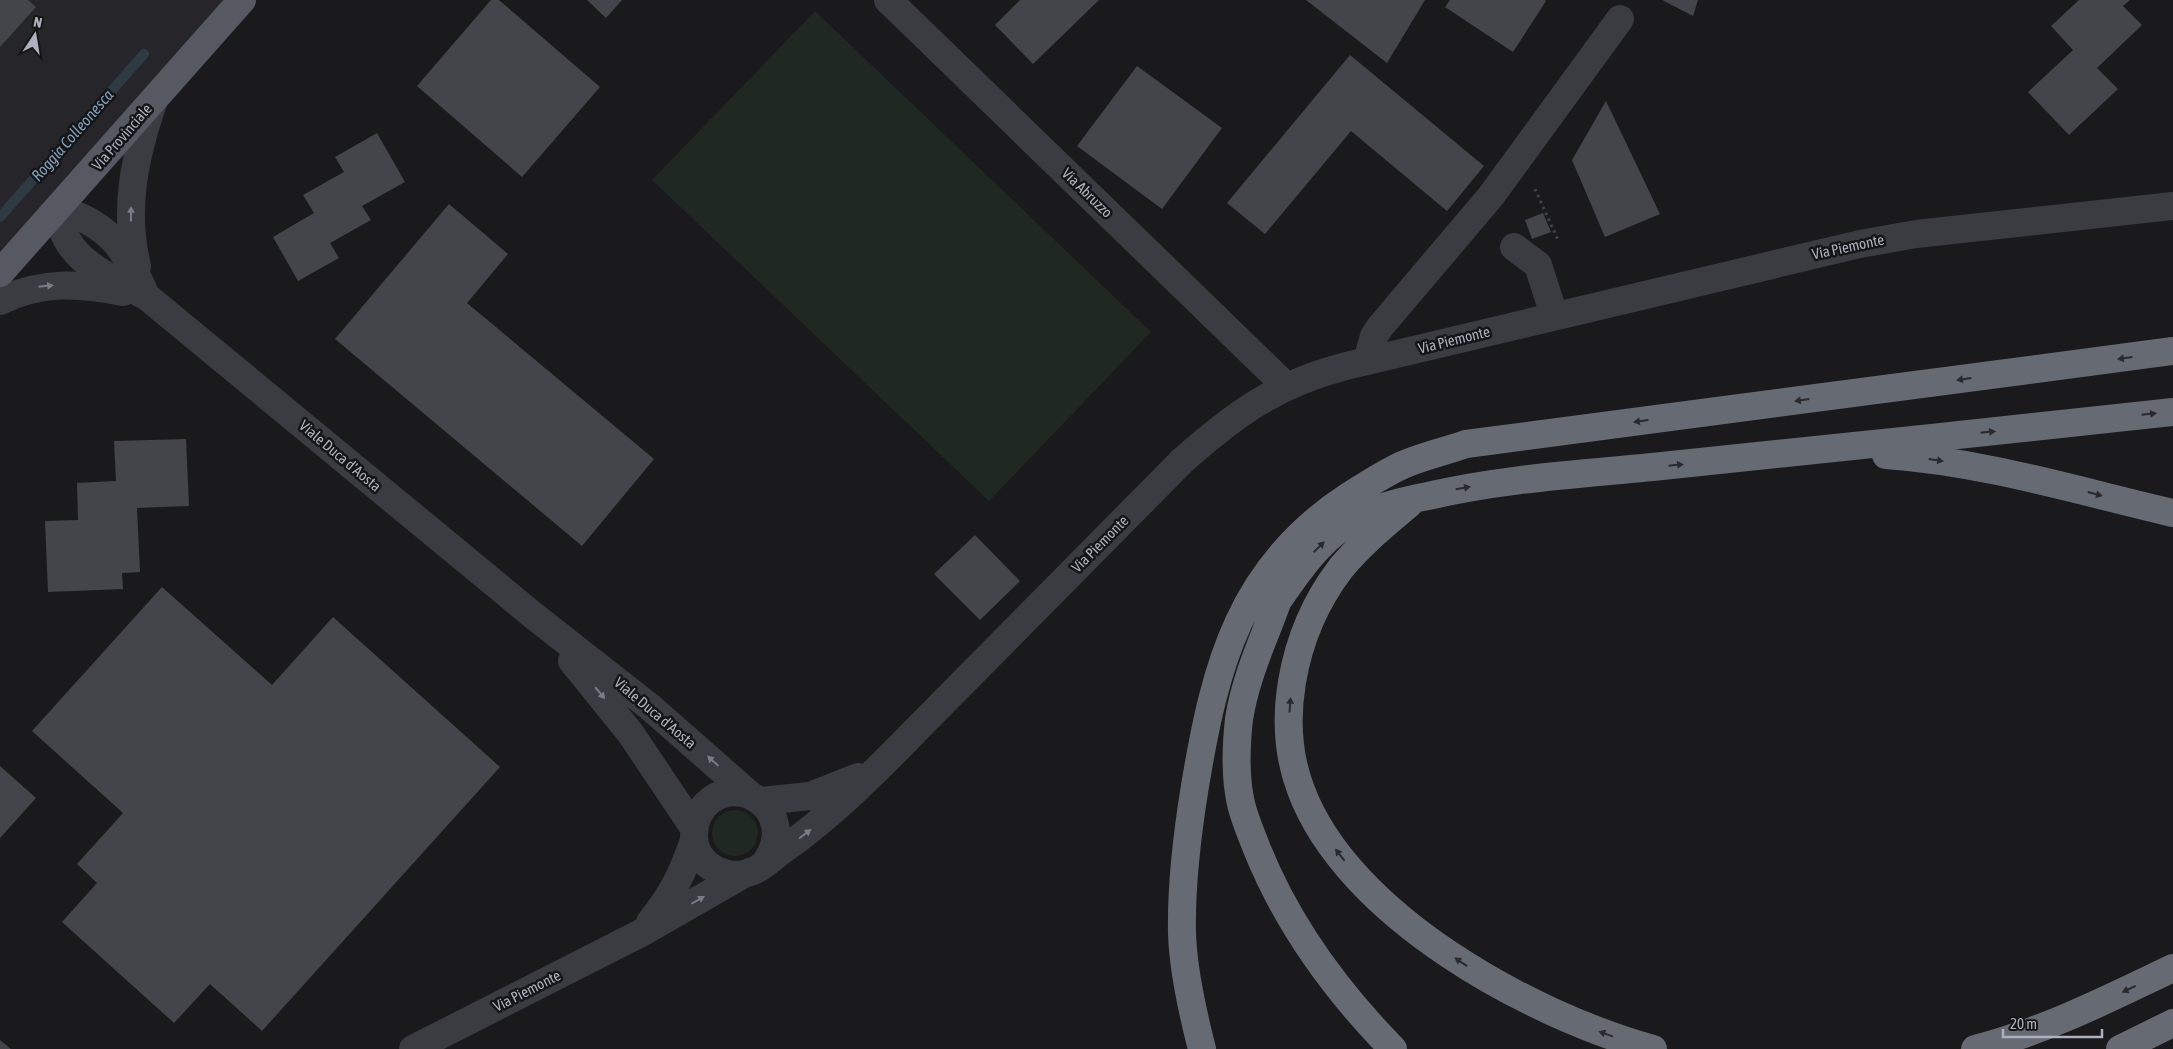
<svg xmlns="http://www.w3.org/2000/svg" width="2173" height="1049" font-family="'Asap Condensed',sans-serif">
<rect width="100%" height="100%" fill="#1a1a1d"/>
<!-- built -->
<path fill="#26262a" d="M0,0H226L0,252Z"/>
<!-- green -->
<path fill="#1f2821" d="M815,11L1151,332L989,501L652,180Z
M712 833a23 23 0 1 1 46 0a23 23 0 1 1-46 0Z"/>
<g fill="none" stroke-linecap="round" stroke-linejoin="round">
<!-- stream -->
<path stroke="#2f3a42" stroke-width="10" d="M0,217L144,54"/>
</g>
<!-- building -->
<path fill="#44454a" d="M0,0H28L36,7L0,47Z
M491,0H499L600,87L522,177L417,86Z
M587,0H622L606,18Z
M1020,0H1099L1033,64L995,25Z
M1306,0H1425L1387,63Z
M1450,0H1545L1546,1L1513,52L1445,7Z
M1662,0H1698L1693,16Z
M2079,0H2130L2123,6L2142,25L2097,68L2118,89L2069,135L2028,92L2073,50L2051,26Z
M1350,55L1484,166L1447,211L1351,131L1265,234L1227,203Z
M1137,66L1222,128L1162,209L1077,146Z
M1606,101L1660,214L1605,237L1572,160Z
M377,133L405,182L362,206L371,220L330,243L339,258L298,281L273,237L314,213L303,195L344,172L335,157Z
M449,204L508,254L467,303L654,459L582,546L335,339Z
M1543,213L1551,232L1532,239L1525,220Z
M186,439L189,506L137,508L140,572L122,573L123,589L48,592L45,521L78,520L77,483L116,481L114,441Z
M975,535L1020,581L980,620L934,574Z
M162,587L272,685L333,617L500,767L262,1031L210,984L174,1023L62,922L97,883L77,864L123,813L32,731Z
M0,766L36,798L0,838Z
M0,1040L11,1049H0Z"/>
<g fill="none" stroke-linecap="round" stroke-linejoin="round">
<!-- path -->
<path stroke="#414349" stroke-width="3" stroke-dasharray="2.5 4" stroke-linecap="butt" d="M1535,189L1558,240"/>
<!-- minor -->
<path stroke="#3b3c42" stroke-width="28" d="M888,0L1286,386
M1514,247L1538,265L1554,315
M137,266C123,209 135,155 154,100
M146,296C126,250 110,224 59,209C60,259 108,276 146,296L534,616L650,707L749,794
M0,301C42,281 78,283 123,292
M1367,361L1374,336L1380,327L1491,196L1620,19
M572,661L631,734L694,828
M761,801L810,796L858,777
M765,863C803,810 731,765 700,812C695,820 694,828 694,837C695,866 728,882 753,871C763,867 772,858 780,852C832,816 877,770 921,725C1008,637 1095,549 1182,461C1235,414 1276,384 1346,366L1860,244L1916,234L2173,206
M650,922C672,895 683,873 694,840
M413,1049L641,933L742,875"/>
<!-- major -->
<path stroke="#565961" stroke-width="28" d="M0,273L242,0"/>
<!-- highway -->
<path stroke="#666a73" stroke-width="28" d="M1886,455C1985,462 2078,491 2173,513
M1409,504C1385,524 1361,544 1341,568C1315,602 1299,640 1292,682C1286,718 1288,756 1301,790C1348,916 1530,1015 1653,1049
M1284,582C1269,630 1247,669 1239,719C1236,746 1235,773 1240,799C1243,816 1251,833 1257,849C1288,926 1335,990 1393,1049
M1279,599C1302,565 1326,531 1365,514C1385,505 1407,500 1428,496C1505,478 1584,474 1662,466C1832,449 2003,430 2173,412
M1202,1049C1193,1014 1183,970 1182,933C1181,884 1187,835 1195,786C1215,665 1240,567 1349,496C1367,485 1386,472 1405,464C1424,456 1446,451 1466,444L2173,351
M1975,1049C2045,1031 2108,999 2173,968
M2120,1049L2173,1023"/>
</g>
<!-- one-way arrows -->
<defs><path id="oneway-solid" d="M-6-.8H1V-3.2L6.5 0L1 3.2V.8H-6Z" transform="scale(1.25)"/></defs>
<g fill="#797c86">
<use href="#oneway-solid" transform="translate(131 214) rotate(-90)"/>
<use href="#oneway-solid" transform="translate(46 286) rotate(-6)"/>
<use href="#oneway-solid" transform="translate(600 693) rotate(50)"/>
<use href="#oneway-solid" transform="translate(713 761) rotate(-138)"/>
<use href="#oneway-solid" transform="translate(805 834) rotate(-37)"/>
<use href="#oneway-solid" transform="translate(698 900) rotate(-30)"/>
</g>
<g fill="#292a2f">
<use href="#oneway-solid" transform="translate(2125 358) rotate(172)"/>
<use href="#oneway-solid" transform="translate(1964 379) rotate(172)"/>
<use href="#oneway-solid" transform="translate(1802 400) rotate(172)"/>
<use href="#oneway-solid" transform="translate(2149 414) rotate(-6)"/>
<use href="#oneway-solid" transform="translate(1641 421) rotate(172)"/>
<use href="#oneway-solid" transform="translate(1988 432) rotate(-6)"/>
<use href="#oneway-solid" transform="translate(1936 460) rotate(8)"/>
<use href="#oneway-solid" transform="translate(1676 465) rotate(-6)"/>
<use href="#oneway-solid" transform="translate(1463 488) rotate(-10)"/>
<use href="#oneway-solid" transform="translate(2095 494) rotate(15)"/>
<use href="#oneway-solid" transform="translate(1319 547) rotate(-45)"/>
<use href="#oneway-solid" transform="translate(1290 705) rotate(-86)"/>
<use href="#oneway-solid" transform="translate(1340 855) rotate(-128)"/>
<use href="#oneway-solid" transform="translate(1461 962) rotate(-146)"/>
<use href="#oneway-solid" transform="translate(2129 989) rotate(155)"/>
<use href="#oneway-solid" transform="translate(1606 1034) rotate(-160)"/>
</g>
<g text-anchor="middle" stroke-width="5" stroke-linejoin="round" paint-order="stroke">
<!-- street labels -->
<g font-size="15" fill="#acb1bd" stroke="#151518">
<text transform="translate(122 137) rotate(-49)" y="5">Via Provinciale</text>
<text transform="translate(1087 193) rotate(44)" y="5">Via Abruzzo</text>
<text transform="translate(1848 247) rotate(-12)" y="5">Via Piemonte</text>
<text transform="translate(1454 340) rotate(-14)" y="5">Via Piemonte</text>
<text transform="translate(340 456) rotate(40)" y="5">Viale Duca d'Aosta</text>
<text transform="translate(1100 544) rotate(-45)" y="5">Via Piemonte</text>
<text transform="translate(655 713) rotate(40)" y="5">Viale Duca d'Aosta</text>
<text transform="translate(527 991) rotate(-27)" y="5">Via Piemonte</text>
</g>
<!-- water labels -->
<g font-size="16" font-style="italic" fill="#81a0b9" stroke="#151518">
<text transform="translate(72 135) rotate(-49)" y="6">Roggia Colleonesca</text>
</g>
</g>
<!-- north arrow -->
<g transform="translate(35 35) rotate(12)" stroke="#151518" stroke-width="4" paint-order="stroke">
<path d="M0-4L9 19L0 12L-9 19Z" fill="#acb1bd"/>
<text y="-8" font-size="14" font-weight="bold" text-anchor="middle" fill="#acb1bd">N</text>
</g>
<!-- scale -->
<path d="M2003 1029v8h99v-8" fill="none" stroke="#acb1bd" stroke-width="2.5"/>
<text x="2010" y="1029" font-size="15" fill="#acb1bd" stroke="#151518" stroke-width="4" paint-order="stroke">20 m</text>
</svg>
